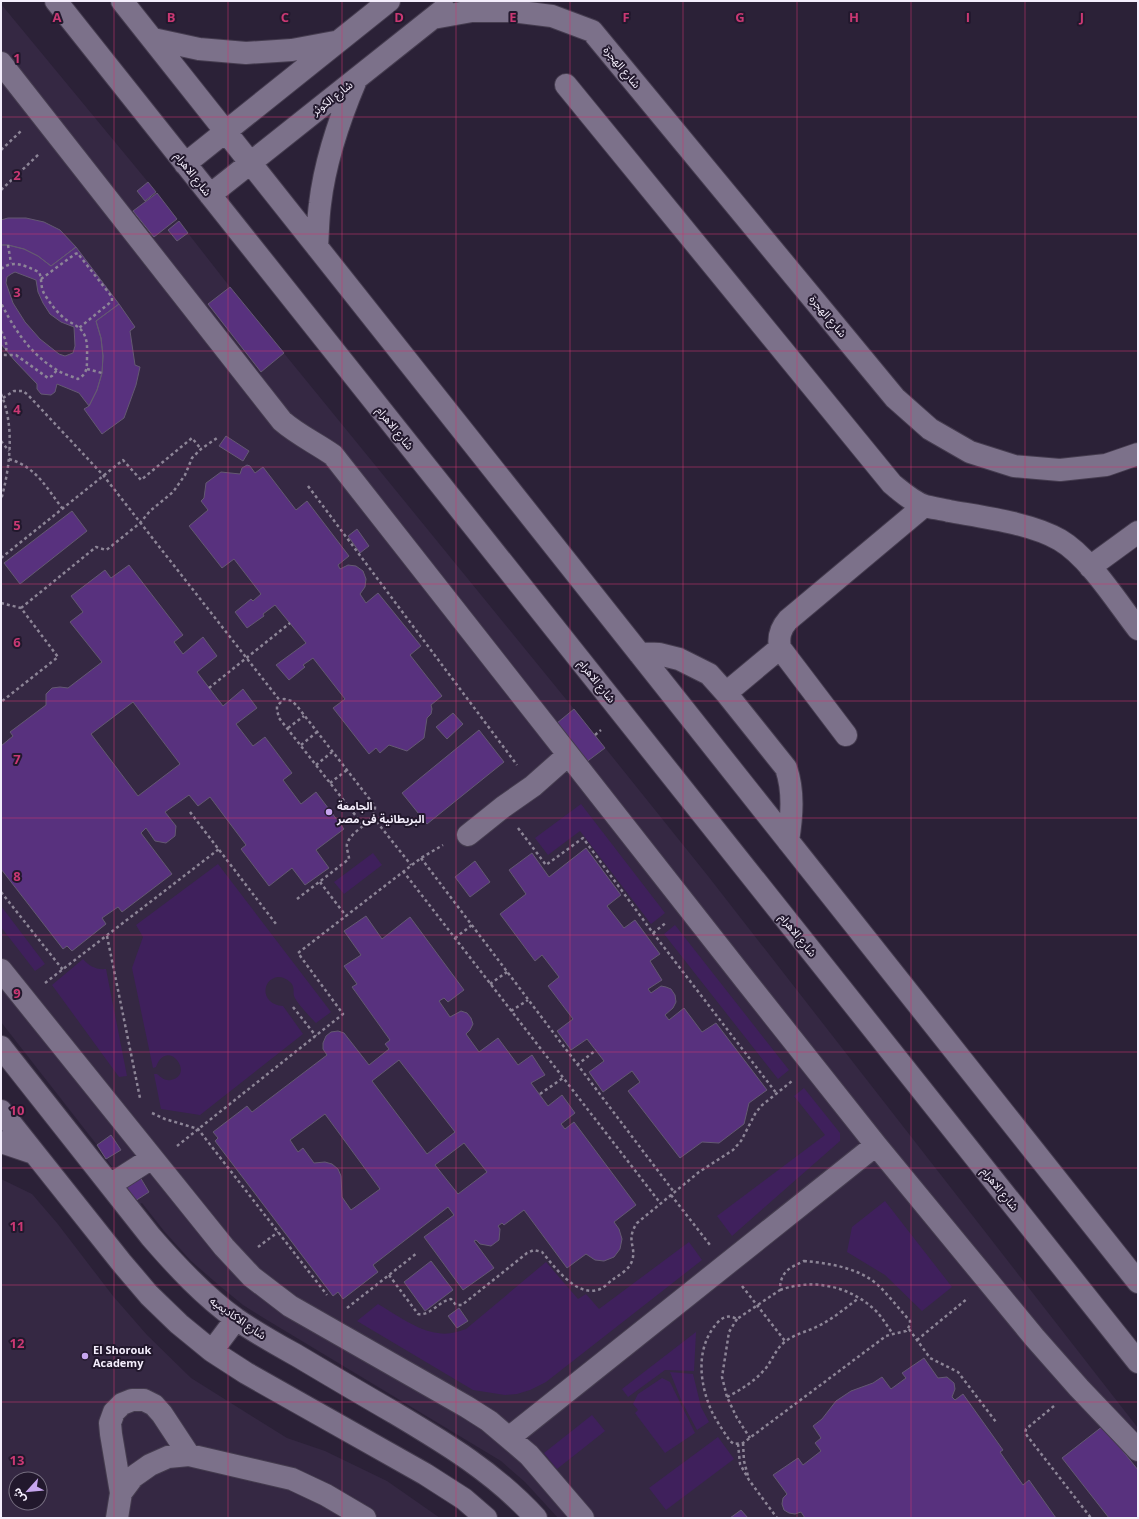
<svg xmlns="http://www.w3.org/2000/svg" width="1139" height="1519" font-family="'Open Sans','Noto Sans Arabic',sans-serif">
<rect width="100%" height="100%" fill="#2b2137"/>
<!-- built -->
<path fill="#352843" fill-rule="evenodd" d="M1,4L148,182L230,287L574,709L708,876L1138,1428V1518H558L525,1482L501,1461L267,1320L243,1305L221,1287L191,1261L164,1231L142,1203L138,1205L97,1145L1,1022Z
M1,1179L32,1194L57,1223L113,1296L147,1335L191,1378L287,1438L325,1451L387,1481L440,1518H1ZM16,1479H40V1503H16Z"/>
<!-- green -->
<path fill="#3f205c" d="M581,804L665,913L651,924L580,831L548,855L535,838Z
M373,853L382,865L344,894L334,882Z
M218,864L331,1012L316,1023C311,1018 296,1002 294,996C293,991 295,986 290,982C287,979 283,977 278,977C261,979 260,1005 283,1006L303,1034L200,1115L161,1109L154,1074H157C162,1078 165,1081 171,1080C196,1075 167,1036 156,1067L153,1068L132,968L143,937L136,925Z
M1,906L45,964L35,971L1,927Z
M675,925L789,1070L778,1079L664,934Z
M83,959C89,966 96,970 106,969L127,1076L119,1077L52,985Z
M804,1088L840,1133V1141L732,1236L717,1216L825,1135L794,1096Z
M885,1201L952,1287L922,1311L885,1275L847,1252L852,1227Z
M689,1242L702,1260L546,1382L530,1390L517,1394L505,1395L473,1390L357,1321L378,1304C395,1314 418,1331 438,1333C448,1335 457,1332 466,1329L546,1262L578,1299L586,1294L599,1309Z
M696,1332L694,1371L665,1370L628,1397L622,1389Z
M670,1372L693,1374L701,1407L709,1422L697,1430L682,1402Z
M662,1378L670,1382L695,1433L665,1453L635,1413L638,1410L633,1404L638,1394Z
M592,1415L605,1431L557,1469L544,1453Z
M718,1437L734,1459L666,1510L649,1488Z"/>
<!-- building -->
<path fill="#58317e" stroke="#645972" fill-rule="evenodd" d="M148,182L156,192L145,201L137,191Z
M157,193L177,219L154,237L133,211Z
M8,218H26L44,222L60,230L76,247L51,266L38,256L24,249L8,245H1V220Z
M179,221L188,233L177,241L168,230Z
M1,245H8L24,249L38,256L51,266L76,247L119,304L96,321L101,338L103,356L102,373L97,390L89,406L79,393L57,384L55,392L51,395L41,394L37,389V384L15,361L1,344ZM15,272L36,280L38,292L43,303L50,314L61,322L74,327L75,346L73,353L65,356L59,354L40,339L25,322L13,303L6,283L7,277L11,274Z
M230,287L284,353L261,372L208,304Z
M119,304L135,327L130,331L135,365L140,367L136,385L124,418L102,434L84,409L89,406L97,390L102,373L103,356L101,338L96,321Z
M226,436L249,451L243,461L219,446Z
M247,465L250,466L255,473L263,467L296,510L307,501L349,556L338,565L340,569L348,565L356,566L363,571L366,579L365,587L360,594L366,603L378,593L421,646L410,655L442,696L431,705L432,709L431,714L427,718L424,738L407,751L389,745L380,753L376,748L369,754L333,708L345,699L313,658L303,665L305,667L289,680L276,665L306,643L275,605L263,614L264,616L247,628L235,612L251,599L253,601L261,594L234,559L222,568L189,526L208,510L201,501L204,498L206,483L221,472L240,474L242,468Z
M72,511L87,531L20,584L4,563Z
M357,529L369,546L360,553L348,536Z
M129,565L183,635L174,642L183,654L203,637L217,656L197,672L223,706L243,689L257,708L236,724L253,746L265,737L292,773L283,780L301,804L316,792L344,829L316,850L329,868L305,885L292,868L269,886L241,849L246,845L210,797L198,806L189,795L165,812L176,826L175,836L166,843L155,841L146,828L141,833L172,874L122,912L118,907L102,918L106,924L72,951L67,946L63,949L1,869V746L13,736L10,732L46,705V694L52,688L60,687L68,688L102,662L70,622L83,612L71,596L105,570L111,578ZM133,702L180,764L138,796L91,734Z
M574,709L605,748L581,766L551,728Z
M453,713L463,724L447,739L436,727Z
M479,730L504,762L427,824L402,793Z
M586,848L621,895L607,906L624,928L635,920L660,954L650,961L662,980L648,989L651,993L661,986L666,987L671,989L675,995L676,1002L673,1008L665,1015L669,1020L684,1008L702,1032L716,1023L767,1090L749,1103L744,1124L719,1143L702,1142L680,1158L628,1091L640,1082L632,1071L603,1092L589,1072L604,1061L587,1039L571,1050L557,1031L573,1019L548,986L559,977L542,955L535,961L500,914L526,894L509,870L532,853L549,877Z
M475,861L490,882L470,897L455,877Z
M366,916L382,939L410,917L464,990L448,1002L444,998L439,1001L450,1017L461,1011L467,1013L471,1018L473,1024L470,1030L466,1034L479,1052L498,1038L518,1065L532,1055L545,1075L531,1083L548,1106L562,1095L575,1113L561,1124L565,1129L574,1122L636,1205L614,1222L619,1229L622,1239L620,1249L614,1257L604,1261L595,1260L586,1254L567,1268L524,1210L504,1225L502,1223L498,1226L500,1229L499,1240L491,1246L480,1244L476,1240L474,1241L494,1268L463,1290L424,1237L454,1215L448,1207L373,1265L378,1272L343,1299L338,1292L333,1296L215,1141L218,1138L213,1132L247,1106L252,1112L327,1055L323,1049V1043L326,1036L331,1032L338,1031L344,1033L369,1065L389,1049L385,1044L390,1040L352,987L357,984L344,966L361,955L344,931ZM399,1060L455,1132L427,1154L372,1081ZM325,1114L380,1189L351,1210L342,1197L341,1176L338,1169L332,1164L325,1162L314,1163L303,1148L298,1152L290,1140ZM464,1143L487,1172L458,1194L435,1165Z
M111,1135L121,1150L106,1159L97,1145Z
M140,1177L149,1192L135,1201L125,1186Z
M431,1261L453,1290L425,1311L404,1282Z
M459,1308L468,1321L457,1328L448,1316Z
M924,1358L938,1378L947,1377L954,1383L955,1389L952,1397L955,1400L963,1394L1003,1450L1000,1452L1023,1485L1029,1480L1056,1518H805L801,1512L795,1514L789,1513L784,1510L782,1504L783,1498L787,1494L773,1475L798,1458L803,1465L821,1451L815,1443L821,1438L813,1426L822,1419L836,1401L851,1391L873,1383L882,1377L891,1389L906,1378L902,1373Z
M1103,1426L1138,1470V1518H1109L1062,1458Z
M741,1510L748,1518H730Z"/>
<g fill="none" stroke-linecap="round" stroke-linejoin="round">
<!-- minor casing -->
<g stroke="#453c4f" stroke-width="24">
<path id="minor" d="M56,1L1138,1362
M122,1L1138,1282
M433,18L472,11H512L552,16L592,31L895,398L930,429L970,452L1014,466L1060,470L1106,465L1138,454
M153,39L199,49L246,53L292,50L335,42
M1,63L282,421C298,435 316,443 333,455L746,981L876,1145L1034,1337L1079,1388L1138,1450
M566,85L892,484C902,492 913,502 925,506C933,508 941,509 949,511C982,517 1031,523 1060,540C1089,557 1117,602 1138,629
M185,164L389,1
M210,195L444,9
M317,247C318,233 318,218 320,204C325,161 339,120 356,80
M1090,567L1138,532
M639,653L659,654L679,659L709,674L726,693L786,768C794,791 792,816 788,841
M726,693L780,648
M846,735L780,648C778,637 780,629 788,620L924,506
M468,835L503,807L533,786L568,755
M1,970L224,1247L252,1277L290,1306L467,1407L489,1421L529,1455L583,1518
M1,1047L151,1237C177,1267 204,1296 236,1319C255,1332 276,1344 296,1355C328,1374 360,1393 393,1412C445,1443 494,1472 536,1518
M1,1111L121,1262L149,1295L179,1324L212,1351L246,1373L425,1474L464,1499L486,1518
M1,1142L34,1153
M110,1185L152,1158
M212,1351L236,1319
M510,1437L876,1145
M121,1493L111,1434L110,1423L114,1412L122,1404L132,1400H144L154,1405L162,1414L189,1455
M117,1518L121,1493L133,1477L150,1465L168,1457L189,1455L292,1479L326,1495L365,1518"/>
</g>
<!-- path -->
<path stroke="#8d8597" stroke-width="2.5" stroke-dasharray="3 3" stroke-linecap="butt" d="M1,150L21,131
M1,190L39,154
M8,245L11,263
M1,269C14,259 25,266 39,272C43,281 39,288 47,298C52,306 58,313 65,319C72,324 80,326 84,334C88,342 87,350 87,359C87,368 87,374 78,379C71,376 63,374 57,370C31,355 14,329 1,303
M41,279L75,254L78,253L79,255L112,297V301L79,328
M1,331C6,339 8,346 5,355H16L48,378L52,376L57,370
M87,369L102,373
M1,394C15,426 10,468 1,500
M3,398L14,391H23L28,395L103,475L281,702
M1,441L9,451
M9,459C36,467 46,487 62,508
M308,486L517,765
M1,558L123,460L141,480L192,438L201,449
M1,603L21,608L58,657L1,702
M21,608L96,547L106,550L109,548L140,523L150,511L173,492L185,475L192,458L201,449L217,438
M209,688L290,623
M288,728L304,716
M595,735L601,730
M301,745L317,732
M316,765L332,752
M330,783L347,770
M190,812L276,924
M373,817L411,865
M518,828L546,865L583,838L653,933L777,1094
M421,858L674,1192
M403,871L661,1204
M320,882L346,916
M1,892L63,970
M297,899L349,859C349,854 346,849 347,844C352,828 376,824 375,806L297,706L292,701L284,699L277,706V710L279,718L363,825
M653,933L667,922
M107,936L140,1098
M455,938L472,925
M45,983L219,849
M490,984L507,972
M293,1007L316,1036
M511,1011L528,1000
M577,1065L596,1050
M540,1094L563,1078
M152,1113L165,1119L198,1129L327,1295
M177,1146L343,1014L298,953L421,858L443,845
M671,1195L710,1245
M258,1247L278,1232
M804,1261C829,1263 860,1268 879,1286C890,1297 900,1310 910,1321V1325L906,1331L893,1334L886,1336L743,1443L734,1444L730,1441C724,1432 717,1422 712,1412C699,1383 695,1347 718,1322C724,1316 729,1315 737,1319L780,1290C780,1272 789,1268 804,1261Z
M389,1275L418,1314C431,1316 439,1301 451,1299L456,1305H462L527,1253L534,1250L542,1252C554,1266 575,1296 597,1290C603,1289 608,1283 612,1280C619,1275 629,1270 632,1261C637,1246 625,1241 637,1223L699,1172L733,1150L741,1141L755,1114L761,1106L792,1081
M742,1286L785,1341
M780,1290C814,1278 850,1286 876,1311C882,1317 887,1326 893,1334
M347,1308L417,1253
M737,1319L729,1332L722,1377L727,1397L737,1418L750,1438
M909,1329L930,1358L958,1372L996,1422
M917,1340L968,1298
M727,1397C742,1389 755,1381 766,1368C773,1359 776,1348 786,1341C795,1334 806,1332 816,1327C832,1320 845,1308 859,1298
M1054,1406L1026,1429L1025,1433L1091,1518
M743,1443L744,1461L748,1476
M738,1444L740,1464L749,1480L777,1518"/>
<!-- minor -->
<use href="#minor" stroke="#7c718a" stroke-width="22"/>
</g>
<!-- grid -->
<path fill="none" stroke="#ca3873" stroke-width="1" stroke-opacity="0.55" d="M114,1V1518M228,1V1518M342,1V1518M456,1V1518M570,1V1518M683,1V1518M797,1V1518M911,1V1518M1025,1V1518M1,117H1138M1,234H1138M1,351H1138M1,467H1138M1,584H1138M1,701H1138M1,818H1138M1,935H1138M1,1052H1138M1,1168H1138M1,1285H1138M1,1402H1138"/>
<!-- markers -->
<g fill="#c7a6ef" stroke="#22182d" stroke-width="1.5">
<circle cx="329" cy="812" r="4"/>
<circle cx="85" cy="1356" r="4"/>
</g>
<g text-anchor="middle" stroke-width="4" stroke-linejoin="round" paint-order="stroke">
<!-- street labels -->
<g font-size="11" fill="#f4eefc" stroke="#22182d">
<text transform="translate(622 67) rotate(50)" y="4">شارع الهجرة</text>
<text transform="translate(332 98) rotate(-38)" y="4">شارع الكوثر</text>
<text transform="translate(193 174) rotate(52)" y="4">شارع الاهرام</text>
<text transform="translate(828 316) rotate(50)" y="4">شارع الهجرة</text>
<text transform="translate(395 428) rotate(51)" y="4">شارع الاهرام</text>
<text transform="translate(597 681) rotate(51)" y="4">شارع الاهرام</text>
<text transform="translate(798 935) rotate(51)" y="4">شارع الاهرام</text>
<text transform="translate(1000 1189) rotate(51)" y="4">شارع الاهرام</text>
<text transform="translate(238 1318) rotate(35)" y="4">شارع الاكاديميه</text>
</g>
<!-- poi labels -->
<g font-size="11" font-weight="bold" fill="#f4eefc" stroke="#22182d" text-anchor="start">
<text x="337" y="810">الجامعة<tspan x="337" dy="13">البريطانية فى مصر</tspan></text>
<text x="93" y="1354">El Shorouk<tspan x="93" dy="13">Academy</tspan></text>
</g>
</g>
<g font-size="13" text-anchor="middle" font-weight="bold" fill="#ca3873" stroke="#22182d" stroke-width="4" stroke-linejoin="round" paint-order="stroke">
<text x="57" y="22">A</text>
<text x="171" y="22">B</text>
<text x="285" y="22">C</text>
<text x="399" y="22">D</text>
<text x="513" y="22">E</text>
<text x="626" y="22">F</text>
<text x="740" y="22">G</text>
<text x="854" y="22">H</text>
<text x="968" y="22">I</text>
<text x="1082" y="22">J</text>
<text x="17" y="63">1</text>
<text x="17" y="180">2</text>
<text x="17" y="297">3</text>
<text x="17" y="414">4</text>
<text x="17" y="530">5</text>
<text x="17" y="647">6</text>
<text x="17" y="764">7</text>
<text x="17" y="881">8</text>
<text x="17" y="998">9</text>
<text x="17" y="1115">10</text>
<text x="17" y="1231">11</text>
<text x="17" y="1348">12</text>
<text x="17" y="1465">13</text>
</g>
<!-- border -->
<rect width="1139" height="1519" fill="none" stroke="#f4eefc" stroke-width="4"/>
<!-- north arrow -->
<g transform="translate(28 1491) rotate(243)"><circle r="19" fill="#22182d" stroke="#766e80"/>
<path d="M0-3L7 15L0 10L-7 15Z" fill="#c7a6ef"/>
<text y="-6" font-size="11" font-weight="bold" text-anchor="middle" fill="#f4eefc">ش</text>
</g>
</svg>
